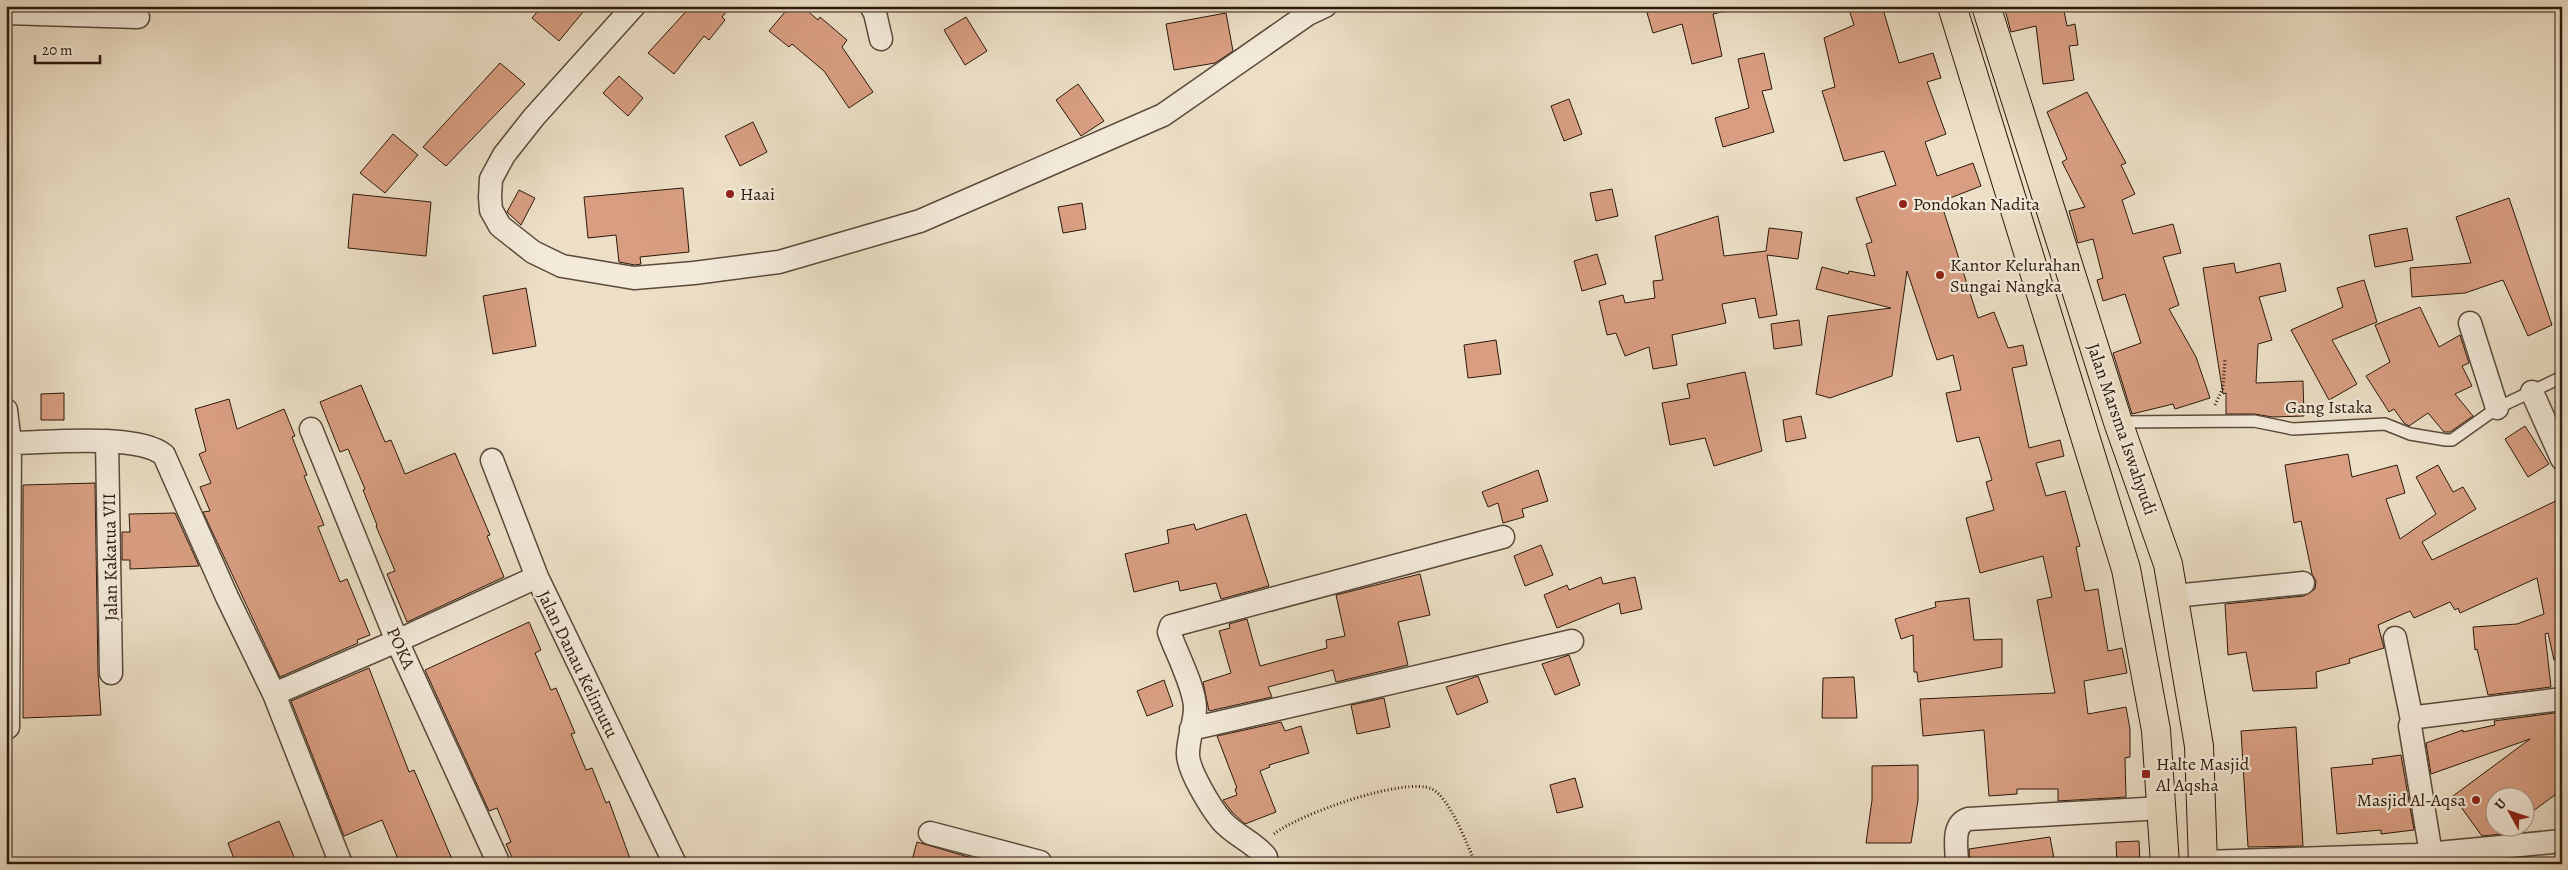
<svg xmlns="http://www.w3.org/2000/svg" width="2568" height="870" font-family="Alegreya,serif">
<rect width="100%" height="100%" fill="#ecdfc6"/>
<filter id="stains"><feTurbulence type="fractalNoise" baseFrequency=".004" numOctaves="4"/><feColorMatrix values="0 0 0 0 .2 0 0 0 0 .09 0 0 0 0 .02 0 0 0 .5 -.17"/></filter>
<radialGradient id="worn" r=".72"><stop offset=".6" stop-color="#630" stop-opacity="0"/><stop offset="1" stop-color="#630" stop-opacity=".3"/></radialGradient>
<!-- building -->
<path fill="#d99e82" stroke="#2b190c" d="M542,6H588L559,41L532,18Z
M691,6H731L722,17L725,20L709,40L704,36L674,74L648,53Z
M790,6H802L818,20L820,17L847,40L842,47L873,92L849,108L824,71L792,44L789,47L769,31Z
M1645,6H1725L1726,11L1713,14L1722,56L1692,64L1682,24L1653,33Z
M1848,6H1882L1899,63L1933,53L1941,78L1927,82L1946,134L1925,142L1937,176L1973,163L1981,186L1945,200L1949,210L1944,212L1978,318L1994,312L2008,348L2023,345L2027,365L2012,368L2029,448L2060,440L2064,456L2036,463L2046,496L2065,491L2080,546L2076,547L2085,591L2098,589L2108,651L2122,648L2127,673L2084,681L2088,714L2126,707L2130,729V757L2125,758L2126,797L2058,801V789H2017V794L1989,796L1984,730L1923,736L1920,699L2055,693L2037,600L2052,597L2043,556L1980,573L1966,518L1994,510L1986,482L1992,480L1979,437L1957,442L1946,393L1961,390L1953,355L1937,360L1907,271L1892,376L1830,398L1816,394L1828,316L1891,308L1816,289L1822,267L1848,274L1849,271L1875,276L1866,244L1872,242L1856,198L1896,185L1884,151L1844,161L1822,91L1835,87L1824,38L1854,25Z
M2004,6H2063L2067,26L2075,24L2078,45L2069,46L2074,80L2043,84L2036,26L2011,32Z
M1226,13L1233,51L1215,63L1174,70L1166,24Z
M966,17L987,51L965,65L944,30Z
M1764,53L1772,89L1762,91L1774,132L1723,147L1715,118L1749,108L1738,59Z
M500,63L525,84L446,166L423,147Z
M619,76L643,98L628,116L603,93Z
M1078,84L1104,121L1081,136L1056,100Z
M2087,92L2126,163L2121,165L2135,194L2122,200L2133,234L2173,224L2181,253L2163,257L2179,305L2169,309L2196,357L2210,398L2175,409L2173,404L2132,414L2113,353L2141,343L2125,294L2103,301L2097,280L2103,278L2093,239L2078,243L2069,211L2085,207L2062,162L2067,159L2047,112Z
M1569,99L1582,134L1564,141L1551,106Z
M753,122L767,152L740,166L725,136Z
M393,134L418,155L385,193L360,173Z
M683,188L689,252L640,257L641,264L635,265L619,262L616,235L588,238L584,197Z
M1612,189L1618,216L1596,221L1590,193Z
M519,190L535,198L521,225L507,212Z
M353,194L431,202L426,256L348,248Z
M2509,198L2552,325L2528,336L2503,280L2465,293L2412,297L2410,268L2471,263L2456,217Z
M1082,203L1086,229L1063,233L1058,207Z
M1718,216L1724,256L1766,251L1769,228L1802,232L1798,259L1767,255L1777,315L1759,318L1755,298L1722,304L1726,323L1672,335L1677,365L1653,369L1649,347L1625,356L1616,333L1607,335L1599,301L1623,295L1625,303L1655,298L1653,281L1663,280L1655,236Z
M2407,228L2413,260L2375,267L2369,235Z
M1597,254L1606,284L1582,291L1574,261Z
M2234,263L2236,273L2280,263L2286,291L2259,297L2272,340L2258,344L2256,383L2303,381L2304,416L2273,417L2254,414H2226V393L2223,394L2203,268Z
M2364,280L2377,322L2332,340L2357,384L2329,400L2291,330L2343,307L2337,288Z
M526,288L536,346L493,354L483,296Z
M2420,307L2439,347L2460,335L2469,363L2462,366L2472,386L2455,394L2473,416L2450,432H2444L2428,413L2409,426L2404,423L2394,409L2389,412L2366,376L2390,362L2375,325Z
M1799,320L1802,345L1774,349L1771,324Z
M1496,340L1501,374L1468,378L1464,345Z
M1745,372L1762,451L1714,466L1705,438L1670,445L1662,403L1690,398L1687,384Z
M361,385L385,442L391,440L405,474L455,453L490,535L487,536L504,577L407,622L387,574L395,571L376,526L377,525L363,490L365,489L348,449L340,452L320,402Z
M64,393V420H41V394Z
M229,399L237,429L284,409L295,436L292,437L307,475L304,476L324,525L318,527L340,582L347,579L370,635L357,640L358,643L280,677L203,512L210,511L200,487L211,483L199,454L206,451L195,409Z
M1801,416L1806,438L1786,442L1783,420Z
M2525,426L2549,464L2528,477L2505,439Z
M2348,454L2352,477L2397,465L2405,493L2386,499L2400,539L2436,514L2416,477L2438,465L2453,492L2463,487L2476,509L2422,542L2432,560L2562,498V659L2554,660L2548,633L2545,634L2551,687L2488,695L2477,649L2475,650L2473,627L2517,624L2544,614L2537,578L2460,613L2458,608L2455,610L2450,602L2414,618L2410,611L2378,625L2384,648L2349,659L2350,663L2316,672L2317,688L2253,691L2246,652L2228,655L2225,604L2304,596L2315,589L2316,581L2312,574L2301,521L2294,523L2285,465Z
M1538,470L1548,501L1522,509L1524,517L1503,523L1498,503L1488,507L1482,492Z
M95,483L98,673L101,715L23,718V485Z
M175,513L199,566L130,569V560H122V532H130L129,514Z
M1246,514L1269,586L1221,599L1216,583L1180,591L1178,581L1134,592L1125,554L1169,543L1167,530L1194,524L1196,530Z
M1541,545L1553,575L1525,586L1514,556Z
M1420,574L1430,615L1398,622L1408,665L1336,682L1333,670L1268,687L1272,697L1209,711L1203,682L1231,673L1219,631L1230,628L1229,624L1247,619L1260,666L1327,648L1326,640L1345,636L1336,595Z
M1601,577L1603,584L1635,577L1642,609L1621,614L1619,603L1557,628L1544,595L1567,585L1569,590Z
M1969,598L1974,640L2002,639V667L1918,682L1917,672H1914L1913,635L1901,639L1895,619L1936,607L1935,602Z
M529,622L541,650L535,653L551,690L556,688L575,733L571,734L586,770L592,768L606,803L609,801L632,864H515L506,844L511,842L497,808L489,811L425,670Z
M1569,655L1580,685L1555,695L1542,664Z
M369,668L409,772L414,770L454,864H400L382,820L344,836L291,701Z
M1478,676L1488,702L1457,715L1446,687Z
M1854,677L1857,718H1822L1823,678Z
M1164,680L1173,706L1147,716L1137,691Z
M1384,698L1390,727L1357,734L1351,705Z
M2562,712V790L2526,816V798H2496V828H2510L2502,834L2482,836L2453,796L2530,739L2431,774L2426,743L2463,730V732L2495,725L2494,721Z
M1281,722L1285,731L1301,726L1309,753L1269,765L1270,767L1260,771L1276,812L1245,824L1232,812L1223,800L1237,795L1235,789L1237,788L1217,736Z
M2296,727L2303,846L2248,847L2241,731Z
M2401,755L2414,830L2381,834V830L2337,834L2331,768L2373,764L2372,759Z
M1918,765V800L1911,843H1866L1872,800V766Z
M1575,778L1583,807L1557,813L1550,785Z
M279,821L297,864H236L228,843Z
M2050,837L2055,864H1970L1969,849Z
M2139,841L2140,864H2117L2116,842Z
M917,842L975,859L974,864H911Z"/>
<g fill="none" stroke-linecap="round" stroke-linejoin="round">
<!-- lane casing -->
<g stroke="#5b4a3a" stroke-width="14">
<path id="lane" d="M2118,422L2254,421L2293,429L2385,424L2410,434L2446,440H2452L2497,408L2562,377"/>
</g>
<!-- street casing -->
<g stroke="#5b4a3a" stroke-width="25">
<path id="street" d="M634,6L534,117L504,155L491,179L490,197L491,210L500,226L533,252L562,266L634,278L694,273L779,262L920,221L1163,115L1308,14L1325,6
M871,6L875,13L881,39
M6,13L138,17
M2470,323L2497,408
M2532,392L2562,459
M6,410L10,443L8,727
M311,429L397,641L499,864
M107,441L111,673
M10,443C46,443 138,433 164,455L227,597L274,694L341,864
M492,460L537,577L675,864
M2174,596L2303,583
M2395,638L2412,720
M274,694L397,641L537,577
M1191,729L1572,641
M930,833L1040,862
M2431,854L2410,726L2412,720L2417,717L2562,699
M2203,862L2417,855L2562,841
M1266,864V857C1254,842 1234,835 1222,821C1211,808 1187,769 1188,753C1188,738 1195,723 1195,708C1195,688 1176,652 1169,632L1171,626L1503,537
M1957,864C1957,848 1951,825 1968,819L2163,808"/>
</g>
<!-- highway casing -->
<g stroke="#2b190c" stroke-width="30">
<path id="highway" d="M1952,6L2126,569L2156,730L2165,864
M1986,6L2118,422L2168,564L2199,746L2203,864"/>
</g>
<!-- path -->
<path stroke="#2b190c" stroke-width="3" stroke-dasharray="1 2.5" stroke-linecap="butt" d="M2215,405L2223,388L2225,360
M1274,834C1297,815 1405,776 1432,789C1450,798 1467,845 1476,864"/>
<!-- lane -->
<use href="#lane" stroke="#f3eada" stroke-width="11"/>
<!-- street -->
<use href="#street" stroke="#f3eada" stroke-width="22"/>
<!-- highway -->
<use href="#highway" stroke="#ecdfc6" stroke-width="28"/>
</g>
<!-- markers -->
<g fill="#8f2418" stroke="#f3eada" stroke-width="2">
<circle cx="730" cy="194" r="5"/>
<circle cx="1903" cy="204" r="5"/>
<circle cx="1940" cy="275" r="5"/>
<rect x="2141" y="769" width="10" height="10" rx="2.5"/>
<circle cx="2476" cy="800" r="5"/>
</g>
<g text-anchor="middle" stroke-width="4.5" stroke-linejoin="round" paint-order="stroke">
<!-- poi labels -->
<g font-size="18" fill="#2b190c" stroke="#f3eada" text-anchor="start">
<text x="740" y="200">Haai</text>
<text x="1913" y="210">Pondokan Nadita</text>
<text x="1950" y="271">Kantor Kelurahan<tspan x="1950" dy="21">Sungai Nangka</tspan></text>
<text x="2156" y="770">Halte Masjid<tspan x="2156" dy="21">Al Aqsha</tspan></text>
<text x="2466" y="806" text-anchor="end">Masjid Al-Aqsa</text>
</g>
<!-- street labels -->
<g font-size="18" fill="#2b190c" stroke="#f3eada">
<text x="2329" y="413">Gang Istaka</text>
<text transform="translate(2122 429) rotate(71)" y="6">Jalan Marsma Iswahyudi</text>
<text transform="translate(110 557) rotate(-91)" y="6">Jalan Kakatua VII</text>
<text transform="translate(401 648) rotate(66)" y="6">POKA</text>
<text transform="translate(578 664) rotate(64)" y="6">Jalan Danau Kelimutu</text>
</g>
</g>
<!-- margin -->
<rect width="2568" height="870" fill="none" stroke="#ecdfc6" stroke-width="25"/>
<rect x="8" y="8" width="2553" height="855" fill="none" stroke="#2b190c" stroke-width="2.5"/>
<rect x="12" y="12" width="2543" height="845" fill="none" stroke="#2b190c"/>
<!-- north arrow -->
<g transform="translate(2510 812) rotate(310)"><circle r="24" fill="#f3eada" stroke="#a39688"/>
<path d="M0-4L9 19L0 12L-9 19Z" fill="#8f2418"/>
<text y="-8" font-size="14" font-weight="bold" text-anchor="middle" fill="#2b190c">U</text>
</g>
<!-- scale -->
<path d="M35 55v8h65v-8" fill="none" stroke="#2b190c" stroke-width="2.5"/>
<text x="42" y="55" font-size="15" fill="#2b190c" stroke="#f3eada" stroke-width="4" paint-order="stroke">20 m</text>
<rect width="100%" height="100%" filter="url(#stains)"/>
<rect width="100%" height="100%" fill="url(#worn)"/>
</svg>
